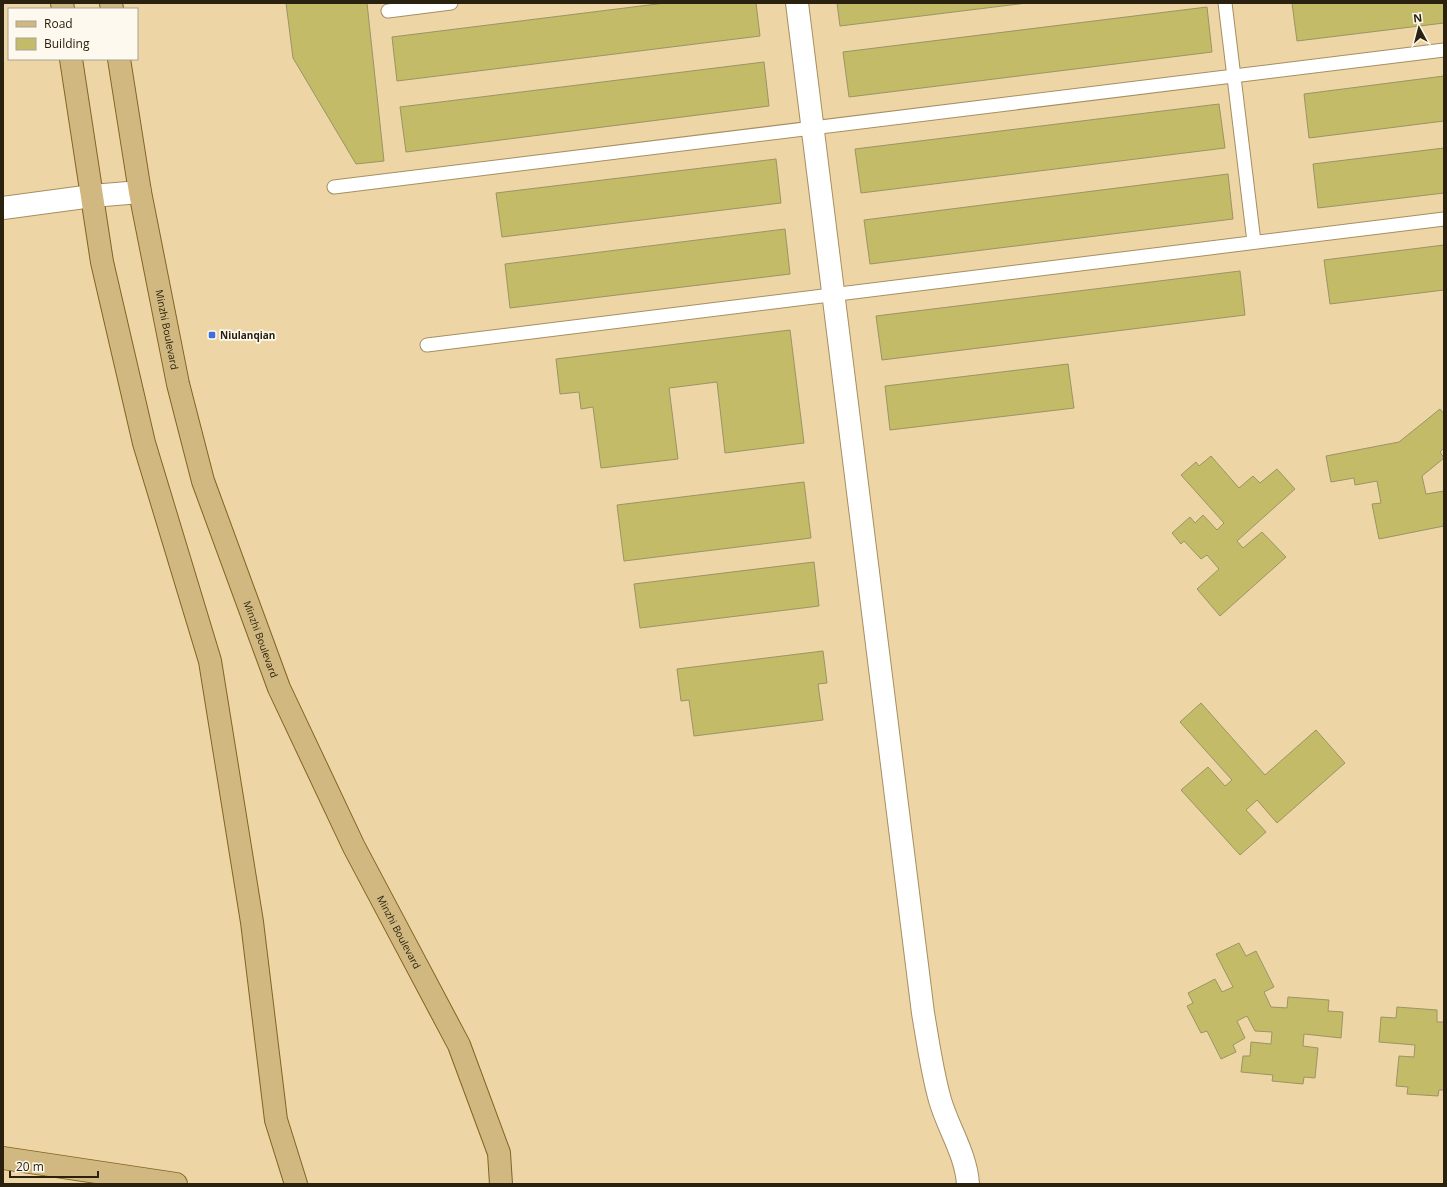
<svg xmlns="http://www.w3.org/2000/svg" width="1447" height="1187" font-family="'Open Sans',sans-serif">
<rect width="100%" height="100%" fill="#eed5a5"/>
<!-- building -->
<path fill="#c3bb68" stroke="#999564" d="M286,3H367L384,161L356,164L293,58Z
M665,3H756L760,36L397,81L392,37Z
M837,3H1027L840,26Z
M1292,3H1444V23L1297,41Z
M1207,7L1212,52L849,97L843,52Z
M764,62L769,106L406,152L400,107Z
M1444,76V121L1309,138L1304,94Z
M1219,104L1225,148L861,193L855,149Z
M1444,148V193L1318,208L1313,164Z
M776,159L781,203L502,237L496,193Z
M1228,174L1233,219L870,264L864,220Z
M785,229L790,274L510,308L505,264Z
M1444,245V290L1330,304L1324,260Z
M1240,271L1245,315L882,360L876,316Z
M790,330L804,443L725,453L717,382L669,388L678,459L601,468L593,407L581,409L579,392L560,394L556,359Z
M1068,364L1074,408L890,430L885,386Z
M1440,409L1444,414V448L1440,452L1444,458L1422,476L1426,494L1444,491V526L1379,539L1372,504L1381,503L1377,481L1355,485L1354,478L1331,482L1326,456L1399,442Z
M1211,456L1239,488L1253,476L1260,483L1277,469L1295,489L1237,541L1243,548L1262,532L1286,557L1220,616L1197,589L1219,569L1207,555L1201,559L1184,541L1181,544L1172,533L1190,517L1195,523L1203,515L1217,530L1224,523L1181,475L1196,462L1199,466Z
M804,482L811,538L624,561L617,505Z
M814,562L819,606L640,628L634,584Z
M823,651L827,683L818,684L823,720L694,736L689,700L681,701L677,669Z
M1201,703L1265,775L1316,730L1345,763L1277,823L1257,800L1246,810L1266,832L1240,855L1181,790L1208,767L1225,786L1232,780L1180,722Z
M1239,943L1246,956L1256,951L1274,987L1264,992L1271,1007L1287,1008L1288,997L1329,1000L1328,1011L1343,1012L1341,1038L1304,1034L1303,1046L1318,1048L1315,1078L1304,1077L1303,1084L1272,1081L1273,1075L1241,1072L1243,1056H1250L1251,1042L1271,1044L1272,1032L1255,1031L1247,1016L1237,1021L1245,1038L1233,1045L1236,1052L1221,1059L1207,1031L1201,1033L1187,1006L1193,1003L1188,993L1215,979L1222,992L1233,987L1216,954Z
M1397,1007L1437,1010V1022H1444V1090H1439L1438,1096L1407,1094L1408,1087L1396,1086L1399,1056L1414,1057L1415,1045L1379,1042L1381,1017L1396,1018Z"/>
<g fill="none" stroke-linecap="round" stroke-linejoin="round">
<!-- lane casing -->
<g stroke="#a68f61" stroke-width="15">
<path id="lane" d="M1225,3L1254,242
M388,11L451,3
M334,187L1444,50
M427,345L1444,219"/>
</g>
<!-- street casing -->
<g stroke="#a68f61" stroke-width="24">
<path id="street" d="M797,3L923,1013C928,1042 932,1072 940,1100C948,1128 966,1154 968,1184
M3,208L92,196L140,192"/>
</g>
<!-- primary casing -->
<g stroke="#826421" stroke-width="24">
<g id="primary">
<path d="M62,3L63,9"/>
<path d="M111,3L112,9"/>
<path d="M71,59L102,262L144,443L210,661L252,922L276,1120L296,1184"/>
<path id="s1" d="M119,59L140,192L178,384L203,481L279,688L354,847L459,1045L499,1153L501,1184"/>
<path d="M3,1158L176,1184"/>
</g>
</g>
<!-- lane -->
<use href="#lane" stroke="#fff" stroke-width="13"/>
<!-- street -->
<use href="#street" stroke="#fff" stroke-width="22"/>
<!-- primary -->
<use href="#primary" stroke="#d0b880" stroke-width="22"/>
</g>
<!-- markers -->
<rect fill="#3d6fdf" stroke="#fef9ef" stroke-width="1.5" x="208" y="331" width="8" height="8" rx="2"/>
<g text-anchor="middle" stroke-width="3.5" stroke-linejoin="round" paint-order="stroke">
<!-- street labels -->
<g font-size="10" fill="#2a210e" stroke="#fef9ef">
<text dy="4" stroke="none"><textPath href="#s1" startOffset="275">Minzhi Boulevard</textPath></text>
<text dy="4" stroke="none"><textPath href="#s1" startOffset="599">Minzhi Boulevard</textPath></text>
<text dy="4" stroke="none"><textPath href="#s1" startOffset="923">Minzhi Boulevard</textPath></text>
</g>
<!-- poi labels -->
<g font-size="10" font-weight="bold" fill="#2a210e" stroke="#fef9ef" text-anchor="start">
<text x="220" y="339">Niulanqian</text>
</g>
</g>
<!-- border -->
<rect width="1447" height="1187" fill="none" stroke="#2a210e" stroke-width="8"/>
<!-- legend -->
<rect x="8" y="8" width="130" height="52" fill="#fef9ef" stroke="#a9a395"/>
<rect x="16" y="21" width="20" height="6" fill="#d0b880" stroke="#a9a395"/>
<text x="44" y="28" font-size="12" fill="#2a210e">Road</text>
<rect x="16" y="38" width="20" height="12" fill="#c3bb68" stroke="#a9a395"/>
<text x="44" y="48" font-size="12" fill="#2a210e">Building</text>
<!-- north arrow -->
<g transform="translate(1419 28) rotate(353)" stroke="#fef9ef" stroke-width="3" paint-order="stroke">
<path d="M0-3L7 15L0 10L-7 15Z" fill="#2a210e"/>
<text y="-6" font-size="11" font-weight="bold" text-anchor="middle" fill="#2a210e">N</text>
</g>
<!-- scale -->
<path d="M10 1171v6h88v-6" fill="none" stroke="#2a210e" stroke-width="2"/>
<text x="16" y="1171" font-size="12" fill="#2a210e" stroke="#fef9ef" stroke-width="3" paint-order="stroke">20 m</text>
</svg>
